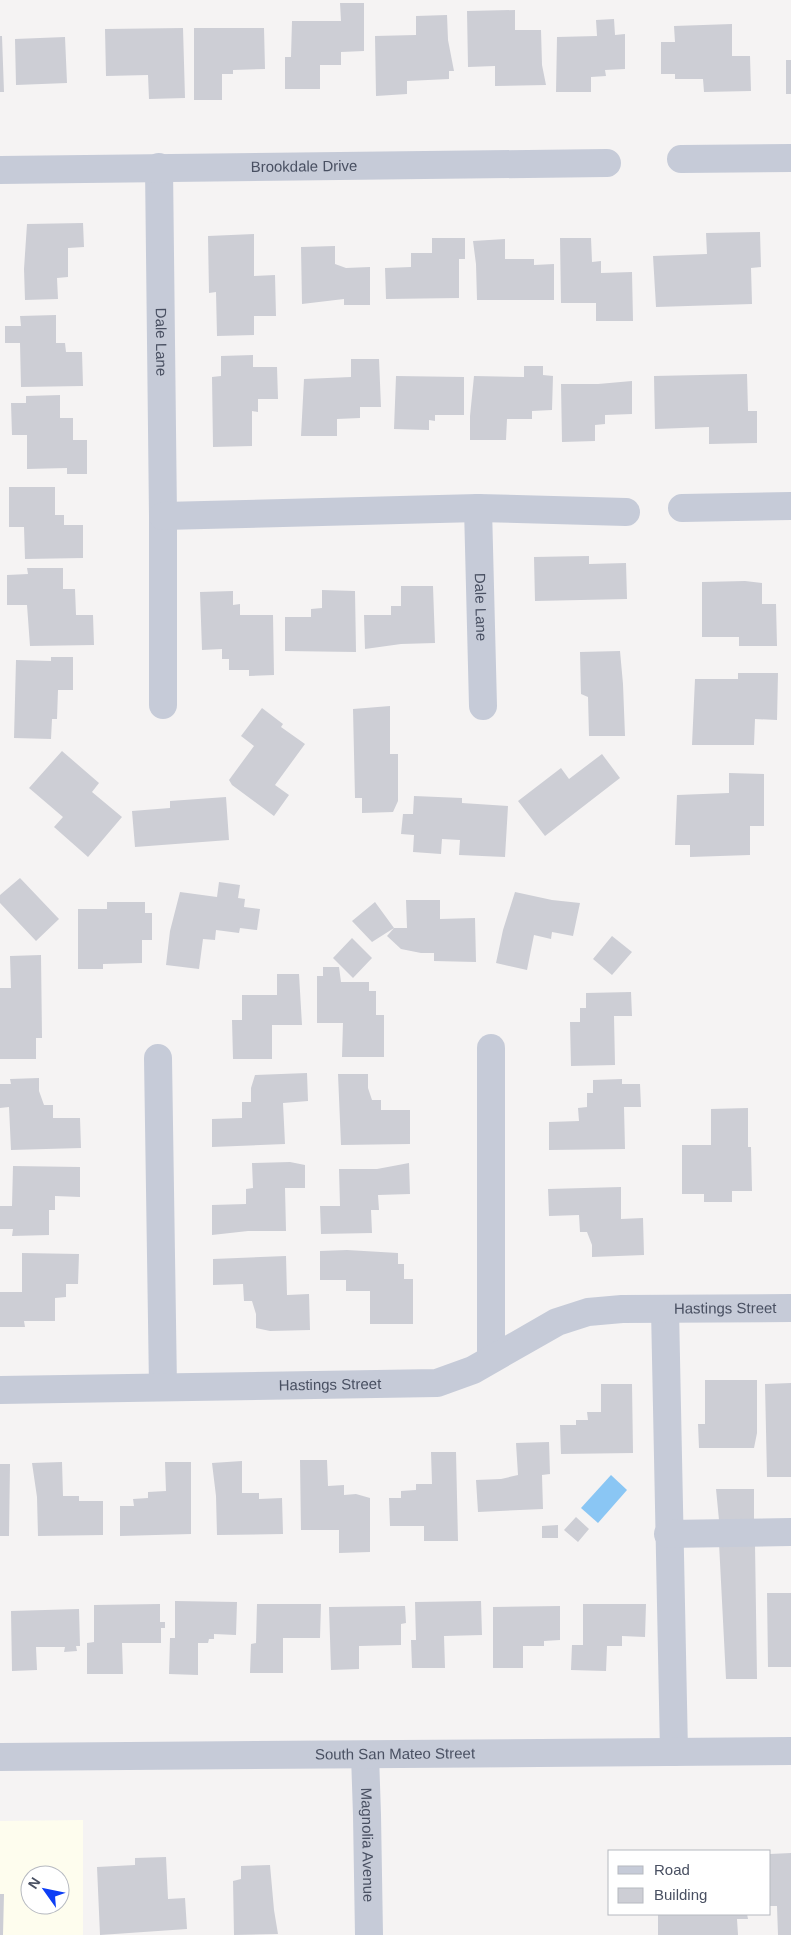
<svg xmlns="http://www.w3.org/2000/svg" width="791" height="1935" font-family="Arial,sans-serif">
<rect width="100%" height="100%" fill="#f5f3f3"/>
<!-- commercial -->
<path fill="#fefdee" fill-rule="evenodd" d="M83,1820V1935H0V1821ZM30,1875H60V1905H30Z"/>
<!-- water -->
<path fill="#8ac6f4" d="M611,1475L627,1490L598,1523L581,1508Z"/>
<!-- building -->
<path fill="#cdced5" d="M340,3H364V51L341,52V65H320V89H285V57H291L292,21H341Z
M515,10V30H541L542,65L546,85L495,86V66L468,67L467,11Z
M447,15L448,40L454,71H449V79L407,81V94L376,96L375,36L416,35V16Z
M614,19L615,35L625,34V69L605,70L606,76L591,77V92H556L557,37L597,36L596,20Z
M732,24V56H750L751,91L704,92L703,79H675V74H661V42H675L674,26Z
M183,28L185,98L149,99L148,75L106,76L105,29Z
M194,28H264L265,69L233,70V74H222V100H194Z
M0,36H2L4,92H0Z
M65,37L67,83L16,85L15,39Z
M786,60H791V94H786Z
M83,223L84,247L68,248V277L57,278L58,299L25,300L24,269L27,224Z
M760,232L761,267L751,268L752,304L656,307L653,256L707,254L706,233Z
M254,234V276L275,275L276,316H254V335L217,336L216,292L209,293L208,236Z
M432,238H465V259H459V298L386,299L385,268L411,267V253H432Z
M560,238H591L592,262L601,261V273L632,272L633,321H596V303H561Z
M505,239V259H534V265L554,264V300H477L476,264L473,241Z
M335,246V264L346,268L370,267V305H344V299L302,304L301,247Z
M56,315V343H65L66,352H82L83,386L21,387L20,343H5V326H21L20,316Z
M253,355V367H277L278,399H258V412L252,411V446L213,447L212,377L221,376V356Z
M351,359H379L381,407H360V418L337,419V436H301L304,379L351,377Z
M524,366H543V375L553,376L552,410L532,411V419H507L506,440H470V416L474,376L524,377Z
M747,374L748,411H757V443L709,444V427L655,429L654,376Z
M396,376L464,377V415H435V421L429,420V430L394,429Z
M632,381V414L605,415V424L595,425V441L562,442L561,384H598Z
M60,395V418H73V440H87V474H67V468L27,469V435H12L11,403H26V396Z
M9,487H55V515H64V525H83V558L25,559L24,527H9Z
M589,556V564L626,563L627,599L535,601L534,557Z
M27,568H63V589H75L76,615H93L94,645L30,646L27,605H7V575L28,574Z
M745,581L762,583V604H776L777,646H739V637H702V582Z
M401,586H433L435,643L401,644L365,649L364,615H391V606H401Z
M322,590L355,591L356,652L285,651V617H311V609L322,608Z
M233,591V605L240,604V615H273L274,675L249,676V670H229V659H222V649L202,650L200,592Z
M620,651L623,684L625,736H589L588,697L581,694L580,652Z
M51,657H73V690H58L57,719H52L51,739L14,738L16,660L51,661Z
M738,673H778L777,720L755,719L754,745H692L695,679H738Z
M390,706V754H398V801L393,812L362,813V798H355L353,709Z
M262,708L283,724L281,727L305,744L275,785L289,795L274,816L232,785L229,780L254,746L241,736Z
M62,751L99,783L92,792L122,817L88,857L54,827L63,817L29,788Z
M602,754L620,778L545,836L518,801L561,768L569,779Z
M729,773L764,774V826H750V855L690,857V845H675L677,795L729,793Z
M414,796L462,798V803L508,806L505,857L459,855L460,840L442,839L441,854L413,852L414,835L401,834L403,814H413Z
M226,797L229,840L135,847L132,811L170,808V801Z
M20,878L59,919L36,941L0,903V895Z
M219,882L240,885L238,898L245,899L244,907L260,909L257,930L240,928L239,933L216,930L215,940L203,939L199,969L166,965L170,931L180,892L217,897Z
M515,892L552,900L580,903L573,936L552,932L551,939L534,935L527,970L496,963L503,930Z
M406,900H440V919L475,918L476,962L434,961V953H421L401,949L387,936L394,928L372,942L352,921L375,902L394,928H407Z
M107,902H145V913H152V940H142V963L103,964V969H78V909H107Z
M612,936L632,952L612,975L593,959Z
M352,938L372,958L353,978L333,958Z
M41,955L42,1038H36V1059H0V988H11L10,956Z
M323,967H339L341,982H369V991H376V1015H384V1057H342L343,1023H317V976H323Z
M277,974H299L302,1025H272V1059H233L232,1020H242V995H277Z
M631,992L632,1016H614L615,1065L571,1066L570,1022H580V1008H586V993Z
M307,1073L308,1101L283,1103L285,1144L212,1147V1119L242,1118V1102H251V1088L255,1075Z
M338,1074H368V1088L372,1100H381V1110H410V1144L341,1145Z
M39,1078V1091L44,1105H53V1118H80L81,1148L11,1150L9,1107L0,1108V1084H11L10,1079Z
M622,1079V1084H640L641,1107H624L625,1149L549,1150V1122L579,1121L578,1108L587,1107V1093H593V1080Z
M748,1108V1147H751L752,1191H732V1202H704V1194H682V1145H711V1109Z
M290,1162L305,1165V1188H285L286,1231H248L212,1235V1205L246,1204V1189L253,1188L252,1163Z
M409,1163L410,1194L378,1195L379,1210H371L372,1233L321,1234L320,1206H340L339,1169H377Z
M13,1166L80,1167V1197L55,1196V1210H49V1235L12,1236L13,1229H0V1206H12Z
M621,1187V1219L643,1218L644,1255L592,1257V1245L587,1232H580L579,1215L549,1216L548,1189Z
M347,1250L398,1253V1264H404V1279H413V1324H370V1291H346V1280H320V1251Z
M22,1253L79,1254L78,1284H66V1297L55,1298V1321H24L25,1327H0V1292H22Z
M286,1256L287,1295L309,1294L310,1330L270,1331L256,1328V1314L252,1301H244L243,1284L213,1285V1259Z
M705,1380H757V1433L754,1448H699L698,1424H705Z
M791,1383V1477H767L765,1384Z
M601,1384H632L633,1453L561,1454L560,1425H576V1420H588L587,1412H601Z
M549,1442L550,1474L542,1475L543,1509L478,1512L476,1480L501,1479L518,1475L516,1443Z
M431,1452H456L458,1541H424V1526H390L389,1498H401V1491L416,1490V1484H432Z
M300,1460H327L328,1486L344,1485V1495L356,1494L370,1498V1552L339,1553V1530H301Z
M242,1461V1493H259V1499L282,1498L283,1534L217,1535L216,1496L212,1463Z
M62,1462L63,1496H79V1501H103V1535L38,1536L37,1497L32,1463Z
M165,1462H191V1534L120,1536V1506H134L133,1499L148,1498V1492L166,1491Z
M0,1464H10L9,1536H0Z
M716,1489H754V1521L719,1520Z
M576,1517L589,1529L578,1542L564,1530Z
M558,1525V1538H542V1526Z
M719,1543L755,1544L757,1679H726Z
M767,1593H791V1667H768Z
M175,1601L237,1602L236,1635L214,1634V1639H209L208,1643H198V1675L169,1674L170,1638H175Z
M481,1601L482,1635L444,1636L445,1668H412L411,1640H416L415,1602Z
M160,1604V1622H165V1628H161V1643H122L123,1674H87V1643L94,1642V1605Z
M257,1604H321L320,1638H283V1673H250L251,1644L256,1643Z
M583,1604H646L645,1637L622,1636V1646H607L606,1671L571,1670L572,1645H583Z
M405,1606L406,1623L401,1624V1645L359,1646V1669L331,1670L329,1607Z
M560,1606V1640L544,1641V1646H523V1668H493V1607Z
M79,1609L80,1646H76L77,1651L64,1652L65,1647H36L37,1670L12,1671L11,1611Z
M791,1853V1935H778L777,1906H770V1854Z
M166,1857L168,1899L185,1898L187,1929L100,1935L97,1867L135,1865V1858Z
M270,1865L274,1910L278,1934L234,1935L233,1881L241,1879V1866Z
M0,1894H4L3,1935H0Z
M658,1914H747L748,1919H737L738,1935H658Z"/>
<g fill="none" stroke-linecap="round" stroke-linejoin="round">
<!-- minor -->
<g stroke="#c6cbd8" stroke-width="28">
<path d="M681,159L791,158"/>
<path id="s1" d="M159,167L163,516V705"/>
<path id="s2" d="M0,170L607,163"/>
<path id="s3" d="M478,508L483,706"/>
<path d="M682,508L791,506"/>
<path d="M163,516L478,508L626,512"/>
<path d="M491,1048V1359"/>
<path d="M158,1058L163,1387"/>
<path d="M665,1309L674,1752"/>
<path id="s4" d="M0,1390L437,1383L473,1370L557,1322L588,1312L622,1309L791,1308"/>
<path d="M668,1534L791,1532"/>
<path id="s5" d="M365,1755L367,1815L369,1935"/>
<path id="s6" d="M0,1757L791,1751"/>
</g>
</g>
<g text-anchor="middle" stroke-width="4" stroke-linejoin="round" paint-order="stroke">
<!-- street labels -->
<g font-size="15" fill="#495062" stroke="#fff">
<text dy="5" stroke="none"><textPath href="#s2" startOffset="304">Brookdale Drive</textPath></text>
<text dy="5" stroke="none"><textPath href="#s1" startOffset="175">Dale Lane</textPath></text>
<text dy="5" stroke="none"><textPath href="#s3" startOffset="99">Dale Lane</textPath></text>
<text dy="5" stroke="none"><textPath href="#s4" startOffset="742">Hastings Street</textPath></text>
<text dy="5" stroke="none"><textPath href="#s4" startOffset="330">Hastings Street</textPath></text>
<text dy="5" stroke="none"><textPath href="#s6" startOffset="395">South San Mateo Street</textPath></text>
<text dy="5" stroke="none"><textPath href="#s5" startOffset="90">Magnolia Avenue</textPath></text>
</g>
</g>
<!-- legend -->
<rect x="608" y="1850" width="162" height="65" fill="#ffffff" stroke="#b6b9c0"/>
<rect x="618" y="1866" width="25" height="8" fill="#c6cbd8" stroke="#b6b9c0"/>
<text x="654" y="1875" font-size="15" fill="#495062">Road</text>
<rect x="618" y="1888" width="25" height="15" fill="#cdced5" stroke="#b6b9c0"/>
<text x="654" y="1900" font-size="15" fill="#495062">Building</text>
<!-- north arrow -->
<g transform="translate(45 1890) rotate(303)"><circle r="24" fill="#ffffff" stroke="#b6b9c0"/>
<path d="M0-4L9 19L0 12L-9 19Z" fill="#0d3ef5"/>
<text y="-8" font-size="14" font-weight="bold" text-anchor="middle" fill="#495062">N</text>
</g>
</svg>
